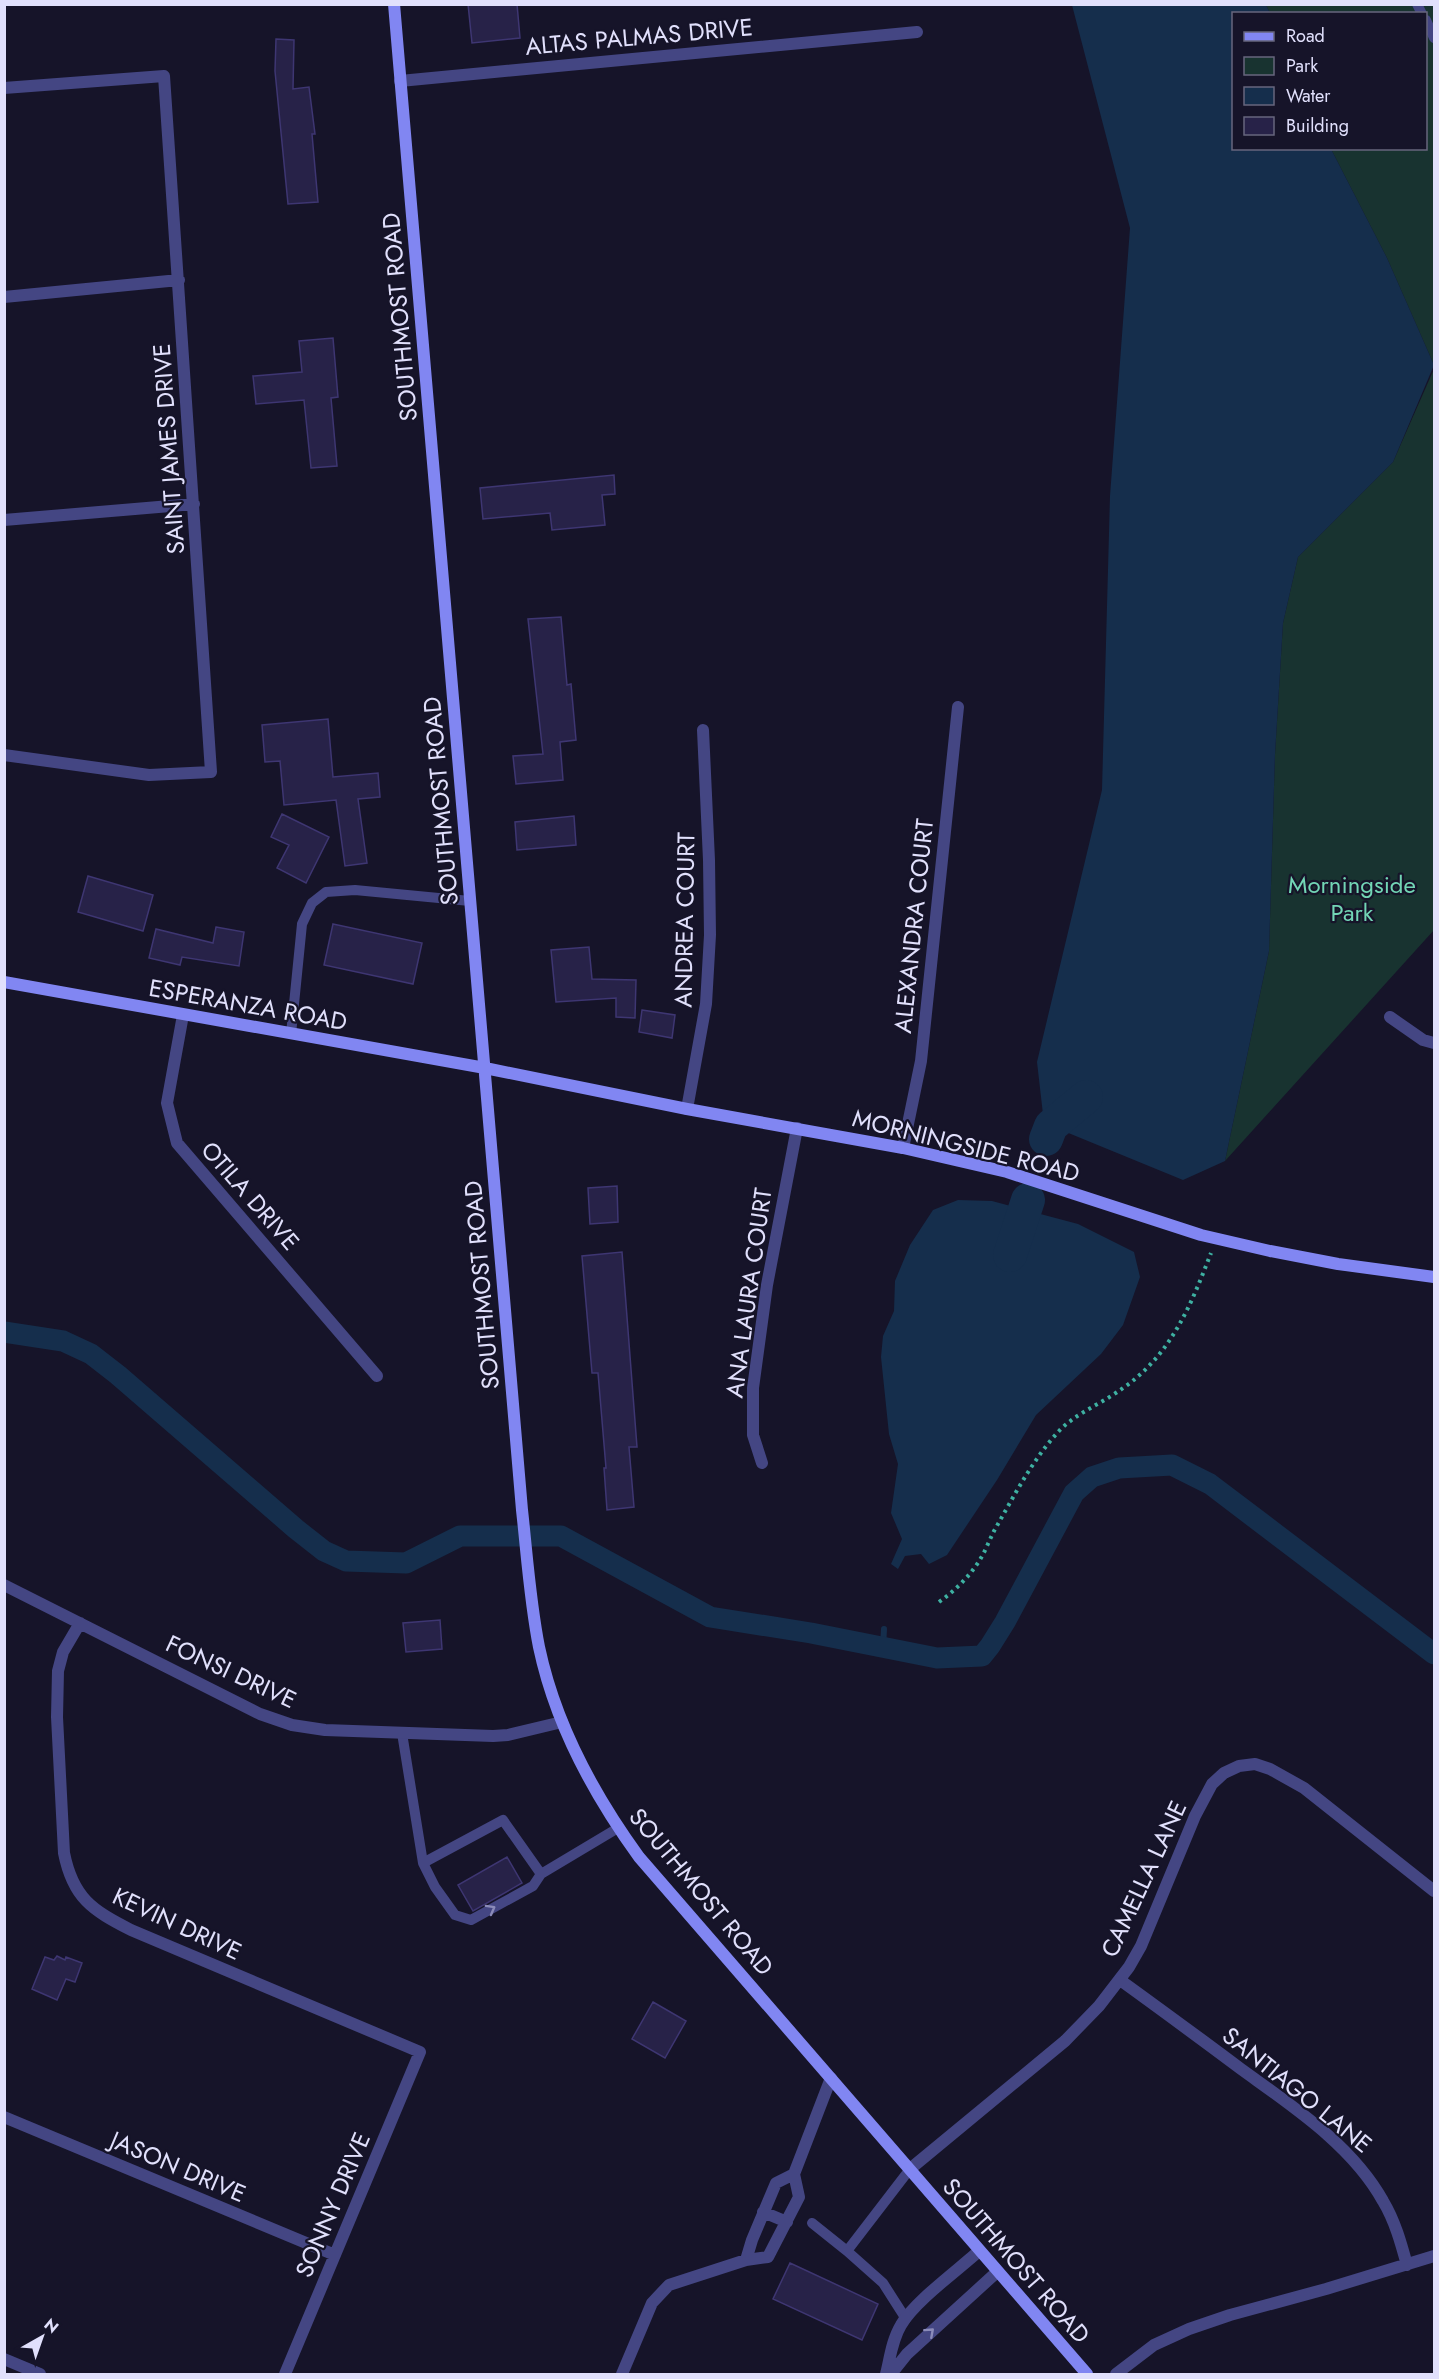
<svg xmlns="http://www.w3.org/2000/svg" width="1439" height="2379" font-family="Jost,sans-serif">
<rect width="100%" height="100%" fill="#161429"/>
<!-- green -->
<path fill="#183330" d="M1266,5H1434V365L1387,258L1331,149L1426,148V14L1270,13Z
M1434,369V930L1225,1161L1269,951L1275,754L1283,623L1298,557L1393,462Z"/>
<!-- water -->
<path fill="#152e4c" d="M1072,5H1266L1270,13L1234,14V148L1331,149L1387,258L1434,365L1393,462L1298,557L1283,623L1275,754L1269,951L1225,1161L1183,1180L1044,1123L1037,1062L1102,790L1110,496L1130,228Z
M958,1200L992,1201L1078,1224L1134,1252L1140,1277L1123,1325L1101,1354L1036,1415L997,1480L947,1555L929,1564L921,1554L905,1556L898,1569L891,1564L902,1539L891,1513L898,1464L889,1434L881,1357L883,1336L894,1311L895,1281L910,1245L933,1210Z"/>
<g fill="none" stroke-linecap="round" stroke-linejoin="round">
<!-- stream -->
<path stroke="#152e4c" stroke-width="6" d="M883,1647L884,1629"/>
<!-- canal -->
<path stroke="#152e4c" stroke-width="21" d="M4,1332L63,1341L91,1354L118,1375L296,1529L324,1551L346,1561L406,1563L460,1536H561L710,1617L811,1633L937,1658L982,1656L990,1646L1005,1622L1074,1493L1092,1477L1119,1468L1172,1465L1210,1484L1434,1654"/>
<!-- river -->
<path stroke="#152e4c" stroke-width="34" d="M1046,1139L1051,1126L1086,1097
M1010,1255L1028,1200"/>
</g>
<!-- building -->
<path fill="#272248" stroke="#3e3672" stroke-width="1.5" d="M468,4H517L520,38L472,43Z
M276,39L294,40L293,89L309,87L315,134H312L318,202L288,204L275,71Z
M333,338L338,397L331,398L337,466L311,468L304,400L256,404L253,376L302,372L299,341Z
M614,475L615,494L602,495L605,525L552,530L550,513L483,519L480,488Z
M561,617L567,685L571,684L576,740L560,742L563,780L516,784L513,756L543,754L528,619Z
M328,719L333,777L378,773L380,797L358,799L367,863L345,866L336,800L284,805L280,761L265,762L262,725Z
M282,814L329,837L306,883L277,868L289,845L271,837Z
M574,816L576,845L517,850L515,822Z
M88,876L153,895L143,931L78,912Z
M333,924L422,943L413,984L324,965Z
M216,927L244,932L239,966L182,957L180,965L149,958L156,929L213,943Z
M589,947L592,979L636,980L635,1018L616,1017V998L556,1002L551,950Z
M642,1010L675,1015L672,1038L639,1032Z
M617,1186L618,1222L590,1224L588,1188Z
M622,1252L637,1447H629L634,1507L607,1510L604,1468H606L598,1373H592L582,1256Z
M440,1620L442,1649L406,1652L403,1623Z
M507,1857L522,1883L473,1911L458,1885Z
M57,1956L65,1960L66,1957L82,1963L75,1982L66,1979L57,2000L32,1989L45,1957L54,1960Z
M653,2002L686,2021L665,2058L632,2039Z
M790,2263L878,2304L862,2340L773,2299Z"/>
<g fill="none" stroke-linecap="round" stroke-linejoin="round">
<!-- path -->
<path stroke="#3eb1a2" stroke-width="4" stroke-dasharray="3 4.5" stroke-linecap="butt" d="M939,1602C953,1592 965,1581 975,1567C983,1557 988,1543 994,1531C1013,1498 1032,1460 1059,1431C1076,1413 1103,1403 1123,1388C1171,1355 1191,1305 1211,1253"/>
<!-- lane -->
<path stroke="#444683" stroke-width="10" d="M1417,4L1422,14
M1426,20L1434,38
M291,1034L302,924L312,903L326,892L355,890L470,901
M402,1733L423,1863L503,1820L541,1874L618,1828
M423,1863L435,1887L455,1915L471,1920L533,1886L541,1874
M812,2223L847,2251
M906,2319L883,2283L847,2251L910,2169"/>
<!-- street -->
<path stroke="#444683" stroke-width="12" d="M400,81L917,32
M4,88L164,76L211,772L149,775L4,755
M4,297L179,280
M4,520L194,504
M183,1015L167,1103L177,1143L377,1376
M1390,1017L1423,1040L1434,1043
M687,1109L706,1004L710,935L709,860L703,730
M903,1148L921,1061L958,707
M762,1463L753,1435V1388L767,1285L797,1128
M4,1585L260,1714L292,1725L325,1730L493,1736L508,1735L562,1722
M80,1623L63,1652L58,1671L57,1717L64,1853C73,1898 92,1910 131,1930L420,2052L285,2374
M1120,1980C1160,2009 1201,2039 1241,2069C1292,2106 1352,2145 1383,2201C1395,2221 1401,2243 1407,2265
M4,2117L335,2255
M910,2169L1065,2041L1099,2006L1129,1967L1141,1946L1195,1816L1212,1784L1224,1773L1239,1766L1255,1764L1270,1769L1304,1788L1434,1891
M763,2212L787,2222
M746,2260L752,2240L776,2183L794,2174
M4,2359L40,2374
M622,2374L652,2303L669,2285L746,2260L768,2257L799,2197L794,2174L831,2078
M886,2374C890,2358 892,2340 901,2325C914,2302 958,2270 979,2251
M891,2374L907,2354L997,2272
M1116,2374L1154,2345L1189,2329L1230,2315L1326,2289L1434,2256"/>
<!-- secondary -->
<path stroke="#8186f2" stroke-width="12" d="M394,4L522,1510C527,1555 530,1602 539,1647C555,1723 594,1795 639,1857L1087,2374
M4,982L485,1068L687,1109L903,1148L1007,1172L1201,1235L1270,1251L1338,1264L1434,1277"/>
</g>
<!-- one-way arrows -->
<defs><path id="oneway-chevron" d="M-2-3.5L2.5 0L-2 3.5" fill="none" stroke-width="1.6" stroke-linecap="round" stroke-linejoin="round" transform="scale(1.5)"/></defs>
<g stroke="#8b8bb9">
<use href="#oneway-chevron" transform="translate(491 1909) rotate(-29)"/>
<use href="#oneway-chevron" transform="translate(930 2332) rotate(-42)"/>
</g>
<g text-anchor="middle" stroke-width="4.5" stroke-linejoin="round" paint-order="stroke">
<!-- street labels -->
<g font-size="24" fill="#e1e0fc" stroke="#161429">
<text transform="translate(639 37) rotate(-5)" y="8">ALTAS PALMAS DRIVE</text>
<text transform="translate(400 317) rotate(-95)" y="8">SOUTHMOST ROAD</text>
<text transform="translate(169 449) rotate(-94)" y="8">SAINT JAMES DRIVE</text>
<text transform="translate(441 801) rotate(-95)" y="8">SOUTHMOST ROAD</text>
<text transform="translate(685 920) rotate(-89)" y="8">ANDREA COURT</text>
<text transform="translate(914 926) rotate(-84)" y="8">ALEXANDRA COURT</text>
<text transform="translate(248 1005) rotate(10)" y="8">ESPERANZA ROAD</text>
<text transform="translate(966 1146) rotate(14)" y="8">MORNINGSIDE ROAD</text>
<text transform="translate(250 1196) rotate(49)" y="8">OTILA DRIVE</text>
<text transform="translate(482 1285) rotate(-95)" y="8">SOUTHMOST ROAD</text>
<text transform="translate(749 1293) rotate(-82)" y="8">ANA LAURA COURT</text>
<text transform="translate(231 1672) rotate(25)" y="8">FONSI DRIVE</text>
<text transform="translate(1144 1879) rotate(-65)" y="8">CAMELLA LANE</text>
<text transform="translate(701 1892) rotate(50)" y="8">SOUTHMOST ROAD</text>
<text transform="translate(177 1924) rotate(25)" y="8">KEVIN DRIVE</text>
<text transform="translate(1297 2090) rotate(39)" y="8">SANTIAGO LANE</text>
<text transform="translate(178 2167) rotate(23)" y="8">JASON DRIVE</text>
<text transform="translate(333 2205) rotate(-67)" y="8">SONNY DRIVE</text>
<text transform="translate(1016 2261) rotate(49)" y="8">SOUTHMOST ROAD</text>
</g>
<!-- park labels -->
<g font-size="24" fill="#72d5b5" stroke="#161429">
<text x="1352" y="893">Morningside<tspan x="1352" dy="28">Park</tspan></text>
</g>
</g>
<!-- border -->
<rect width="1439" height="2379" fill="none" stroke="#e1e0fc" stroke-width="12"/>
<!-- legend -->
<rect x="1232" y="12" width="195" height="138" fill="#161429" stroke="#67667d" stroke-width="1.5"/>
<rect x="1244" y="32" width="30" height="9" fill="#8186f2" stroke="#67667d" stroke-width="1.5"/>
<text x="1286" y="42" font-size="18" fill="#e1e0fc">Road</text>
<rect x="1244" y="57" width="30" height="18" fill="#183330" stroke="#67667d" stroke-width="1.5"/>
<text x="1286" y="72" font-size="18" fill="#e1e0fc">Park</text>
<rect x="1244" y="87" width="30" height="18" fill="#152e4c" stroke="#67667d" stroke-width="1.5"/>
<text x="1286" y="102" font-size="18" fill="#e1e0fc">Water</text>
<rect x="1244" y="117" width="30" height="18" fill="#272248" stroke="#67667d" stroke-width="1.5"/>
<text x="1286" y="132" font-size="18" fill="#e1e0fc">Building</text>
<!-- north arrow -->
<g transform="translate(42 2337) rotate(40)" stroke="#161429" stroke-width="4.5" paint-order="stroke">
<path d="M0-4.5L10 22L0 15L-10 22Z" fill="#e1e0fc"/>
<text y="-9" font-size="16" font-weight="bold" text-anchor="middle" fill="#e1e0fc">N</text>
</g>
</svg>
